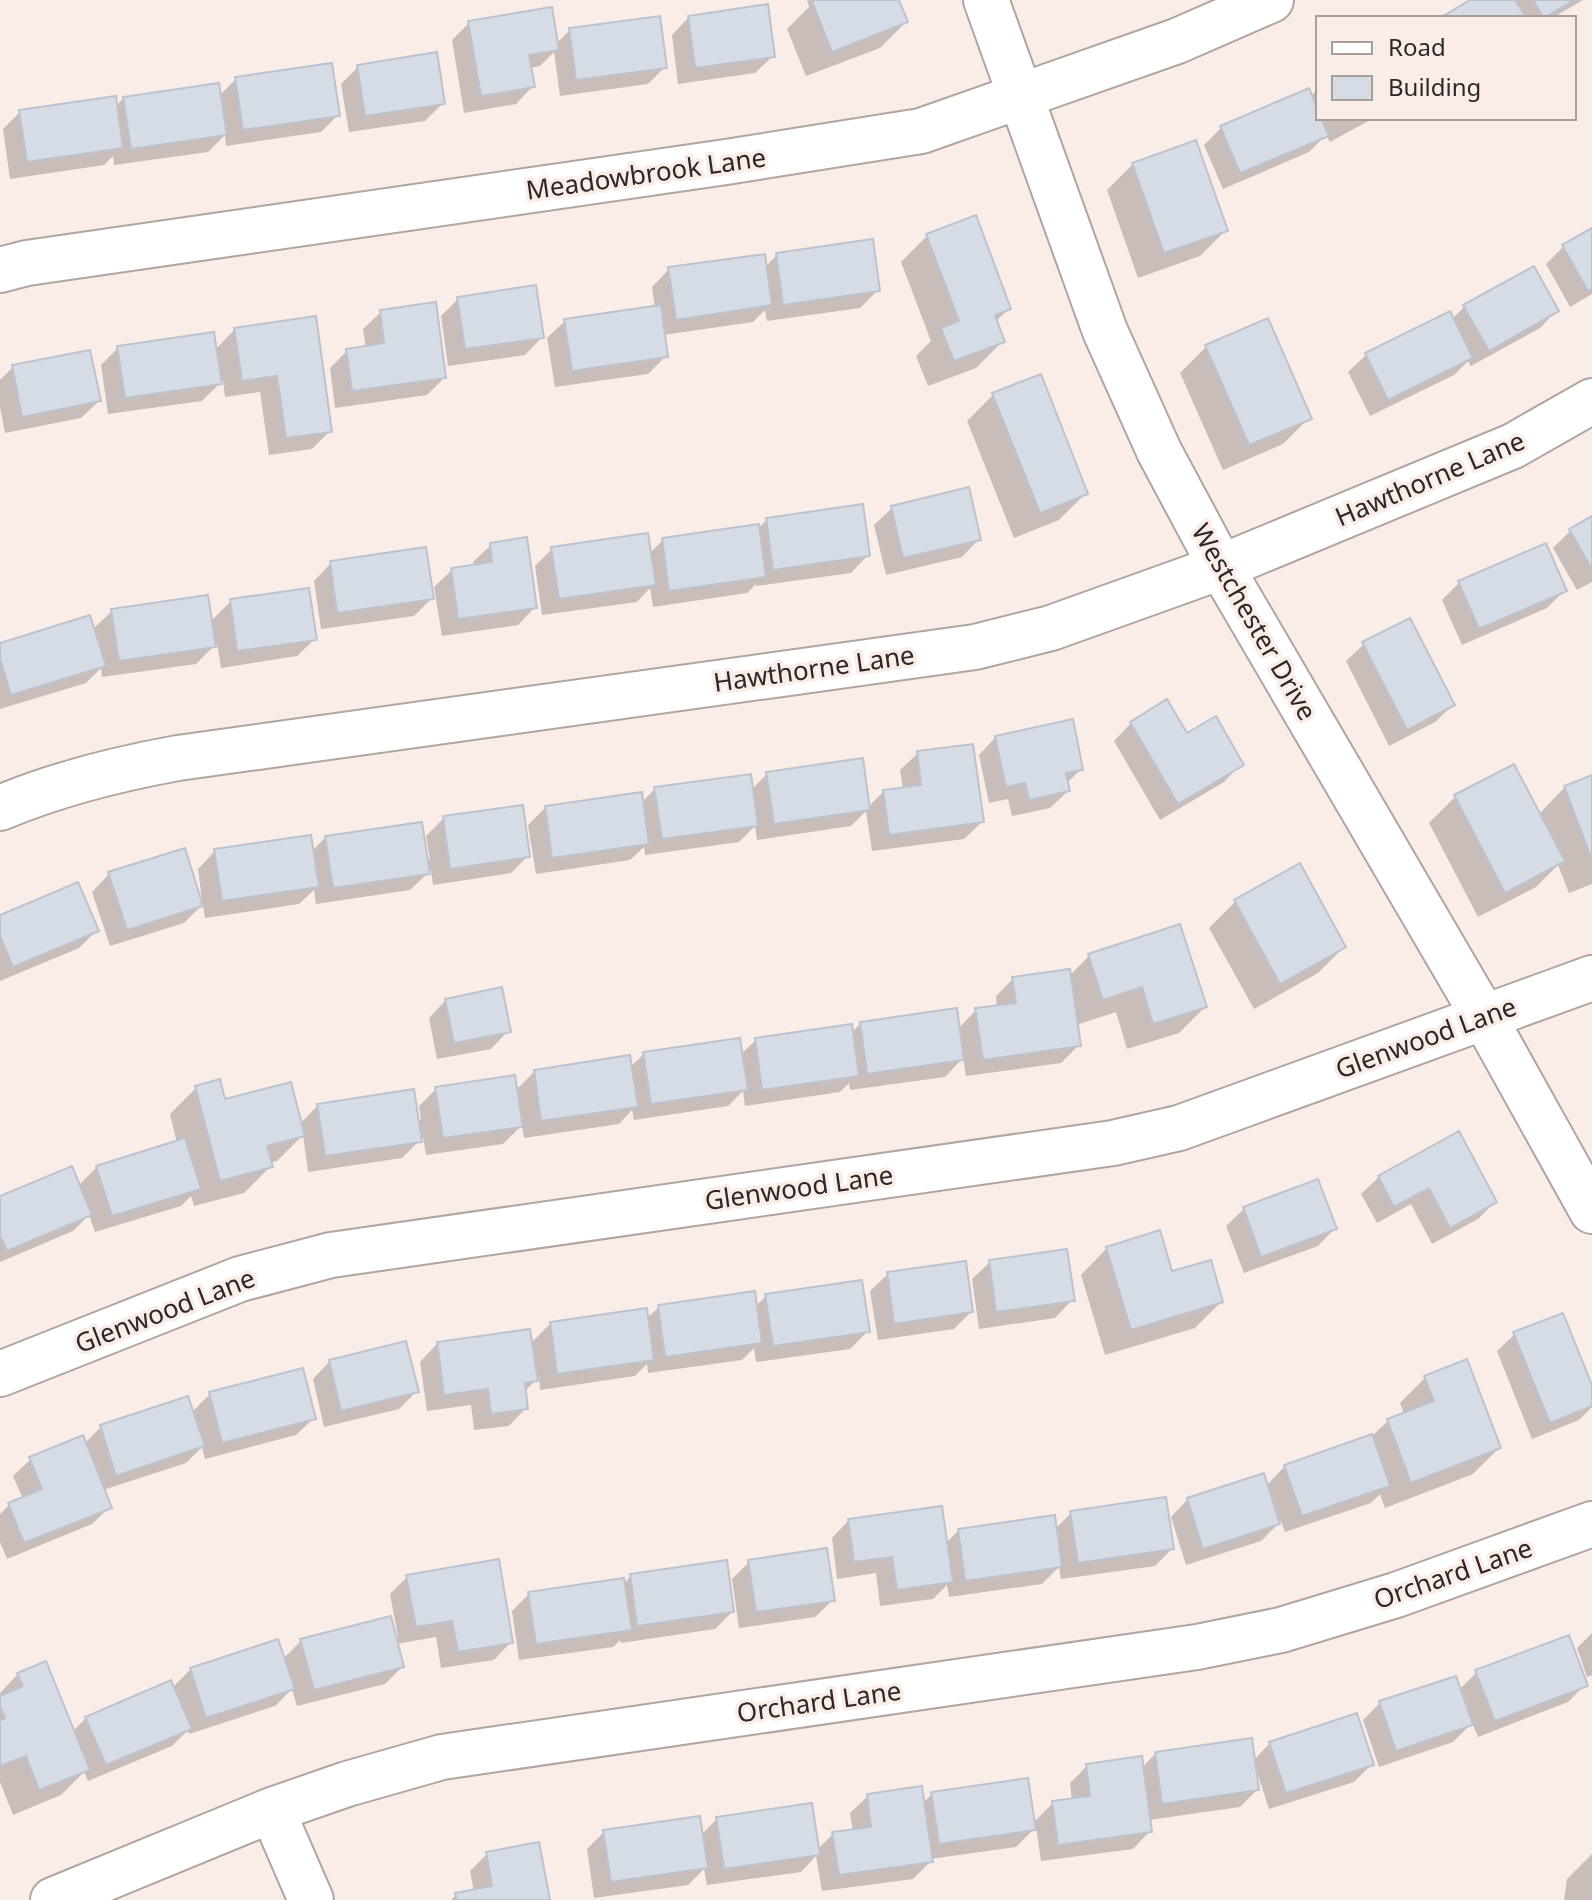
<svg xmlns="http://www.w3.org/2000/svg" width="1592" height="1900" font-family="'Noto Sans',sans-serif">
<rect width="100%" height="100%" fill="#faede8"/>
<!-- shadow -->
<path fill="#0003" d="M807,0H897L906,22L880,48L806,76L787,29L809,7Z
M1474,0H1583L1552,18H1443Z
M689,17L773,56L755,73L678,84L672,35Z
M469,23L556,44L570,30L665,67L648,84L560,96L554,52L540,66L530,68L533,86L516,104L464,113L452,40Z
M358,67L443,103L425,121L349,132L341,84Z
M236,79L338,115L321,132L226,146L225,135L208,152L114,165L113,156L104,165L10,179L3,129L20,112L115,107L124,98L219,96Z
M1318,89V118H1374L1330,142L1326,135L1309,152L1223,189L1204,145L1221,128L1310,97Z
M1133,164L1226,230L1200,256L1138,278L1107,190Z
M975,218L1009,309L995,322L1002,342L976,368L928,386L916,356L931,341L901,262L927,236Z
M1592,231V294L1570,307L1546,264L1563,247Z
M777,255L878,290L860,308L767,321L765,310L753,322L663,335L666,356L648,374L555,387L547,338L565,321L655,308L652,287L669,269L765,267Z
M458,299L542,337L525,355L448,366L441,316Z
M1464,307L1557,310L1540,328L1471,366L1468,361L1454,375L1370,416L1348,372L1366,355L1449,314L1452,319Z
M381,312L444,378L427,395L335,408L330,368L347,351L366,348L363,329Z
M235,329L330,431L312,449L269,455L260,392L225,397L223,380L202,401L108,414L101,365L118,348L215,350Z
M1206,347L1309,418L1283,444L1223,470L1180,373Z
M13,367L99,401L81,418L5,433L0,407V380Z
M993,395L1085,494L1059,520L1014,538L967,421Z
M892,508L979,539L962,557L886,575L874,525Z
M1592,518V582L1577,590L1553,548L1570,531Z
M767,520L868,555L851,573L756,586V584L747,593L653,607L650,588L637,602L542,615L535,566L552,549L649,554L663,540L757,529Z
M491,545L535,607L518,625L442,636L434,587L452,570L474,566L473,562Z
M331,563L432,598L414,616L321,629L314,581Z
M1459,583L1564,591L1547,608L1462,645L1442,600Z
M231,601L315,639L297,656L221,668L217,643L196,664L102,677L101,668L86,683L0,709V645L92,630L112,611L210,622Z
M1364,644L1453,705L1435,722L1389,746L1346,661Z
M1166,702L1187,736L1241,764L1224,782L1160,820L1114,741L1131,723Z
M996,737L1081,769L1066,784L1068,791L1050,808L1012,816L1008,799L989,803L979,755Z
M918,753L982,822L964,839L872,851L866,811L851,826L757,840L755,826L739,842L645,855L644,847L630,860L536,874L528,825L546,807L641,803L655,789L751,790L767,774L868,807L883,792L903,789L900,770Z
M1592,777V884L1569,893L1558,865L1536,887L1478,917L1429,823L1455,797L1538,815L1565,787Z
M444,818L528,856L511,873L433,885L431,870L410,890L316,904L314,890L299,904L205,918L203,904L184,923L110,946L92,892L109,874L202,901L198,869L215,851L311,852L326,837L430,860L426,836Z
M1299,866L1344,947L1318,973L1254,1009L1209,928L1235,902Z
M0,918L96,931L79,948L0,981Z
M1089,956L1205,1007L1179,1033L1127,1049L1116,1012L1076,1025L1078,1046L1061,1063L966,1076L963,1058L945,1077L850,1090L849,1083L840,1092L745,1106L743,1091L728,1106L634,1120L632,1110L619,1124L524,1138L522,1125L503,1144L426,1155L423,1137L402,1158L308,1172L303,1135L277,1161L269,1163L270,1167L244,1193L194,1206L191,1196L181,1206L95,1232L89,1215L73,1231L0,1262V1198L78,1186L97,1167L177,1143L170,1114L196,1088L224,1101L300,1124L318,1105L421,1120L419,1106L436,1089L515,1091L534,1072L630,1067L644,1054L740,1055L756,1040L851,1033L860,1024L958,1029L976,1010L997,1008L996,996L1013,979L1069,976Z
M446,1000L508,1031L491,1049L437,1059L429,1018Z
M1379,1177L1495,1202L1478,1219L1432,1244L1411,1204L1377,1223L1361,1194Z
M1317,1181L1335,1228L1318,1246L1244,1273L1226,1226L1244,1209Z
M1107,1248L1221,1302L1195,1328L1105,1355L1081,1275Z
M990,1262L1072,1300L1055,1318L979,1329L972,1279Z
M888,1274L971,1312L954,1329L878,1340L870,1291Z
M766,1296L868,1331L850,1349L756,1362L754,1348L742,1360L648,1373L647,1364L635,1376L540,1390L539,1377L524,1392L526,1408L509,1426L474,1430L471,1405L427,1411L420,1362L437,1344H530L551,1323L646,1319L659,1307H755Z
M1515,1334L1592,1391V1407L1579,1420L1532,1439L1497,1351Z
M330,1361L417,1391L399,1409L324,1427L313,1379Z
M1426,1377L1499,1448L1473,1474L1385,1508L1380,1494L1371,1503L1285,1532L1281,1521L1261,1541L1186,1565L1171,1517L1188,1499L1266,1486L1285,1466L1372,1436L1388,1421L1404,1414L1400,1403Z
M210,1394L314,1418L296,1435L205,1459L202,1447L186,1463L103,1490L110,1507L92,1524L7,1559L0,1542V1514L9,1505L23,1499L13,1476L31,1459L84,1444L101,1427L192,1412Z
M1071,1513L1172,1549L1155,1566L1061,1579L1059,1567L1042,1584L949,1597L947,1585L933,1599L880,1606L876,1573L837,1579L832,1538L849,1520L945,1544L959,1530L1055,1529Z
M749,1562L833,1600L815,1617L739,1628L732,1579Z
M631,1576L732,1612L715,1629L621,1643L620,1640L613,1647L519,1660L512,1611L529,1594L623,1584Z
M407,1577L511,1642L494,1660L441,1668L436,1637L396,1644L402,1667L385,1684L297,1706L292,1689L275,1706L189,1734L188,1730L172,1746L88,1781L84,1772L61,1795L13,1815L0,1782V1693L18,1674L72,1732L86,1718L172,1688L191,1669L283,1659L301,1641L398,1637L390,1594Z
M1592,1633V1675L1587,1677L1577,1648Z
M1477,1672L1585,1685L1568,1702L1478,1737L1472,1723L1453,1742L1379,1767L1363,1720L1380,1703L1459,1690Z
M1270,1743L1372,1764L1354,1782L1269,1809L1257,1772L1255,1773L1257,1790L1240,1807L1149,1820L1150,1831L1133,1849L1041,1861L1036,1827L1016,1847L930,1859L931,1861L913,1879L822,1891L816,1856L801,1872L707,1885L704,1869L688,1885L594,1898L587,1849L604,1832L701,1835L717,1819L817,1850L833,1834L853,1831L850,1813L868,1796L923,1803L932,1794L1033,1823L1053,1803L1072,1801L1070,1783L1087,1766L1142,1768L1155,1754L1253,1761Z
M487,1854L548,1900H451L456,1895L474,1892L470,1871Z
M1592,1854V1900H1564L1567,1879Z"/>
<!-- building -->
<path fill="#d5dce6" stroke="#bdc3cd" stroke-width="2" d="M815,0H899L908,22L832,52L812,1Z
M1470,0H1515L1526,18H1440Z
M1533,0H1574L1544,18Z
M768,4L775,57L695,68L688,16Z
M552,7L559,50L529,55L535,87L481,96L468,21Z
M660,16L667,68L576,80L569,28Z
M437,52L445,104L365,116L357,65Z
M332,63L340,116L243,130L235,77Z
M219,83L227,135L131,149L123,97Z
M1309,88L1318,110V118H1321L1329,136L1240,173L1220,126Z
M116,96L123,148L27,162L19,110Z
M1196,140L1228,231L1164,253L1132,163Z
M976,215L1011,309L995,315L1005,342L954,361L941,328L959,321L926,234Z
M1592,228V289L1588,291L1562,245Z
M873,239L880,291L783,305L776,253Z
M765,254L772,305L676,320L668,267Z
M1534,266L1559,311L1489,351L1463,305Z
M536,285L544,338L465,349L457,297Z
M436,302L446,378L352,391L346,349L384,343L380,310Z
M661,305L668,357L572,371L564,319Z
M1450,311L1473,358L1388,400L1365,353Z
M316,316L332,432L286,438L277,376L242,381L234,328Z
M1268,318L1312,419L1249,445L1205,345Z
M214,332L222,384L125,398L117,346Z
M90,350L101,401L22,417L12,365Z
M1041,374L1088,494L1040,513L992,393Z
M969,487L981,540L903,558L891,506Z
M863,504L870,556L773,570L766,518Z
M1592,516V569L1569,529Z
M759,524L766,577L669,591L662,538Z
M648,533L656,585L559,599L551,547Z
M527,537L537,608L458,619L451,568L492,562L490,543Z
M1546,543L1567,591L1479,629L1458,581Z
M426,547L434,599L337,613L330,561Z
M309,588L317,640L237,651L230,599Z
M208,595L216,647L119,661L111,609Z
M90,615L106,666L11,695L0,659V643Z
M1410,618L1455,705L1407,730L1362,642Z
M1167,699L1187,733L1216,716L1244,765L1178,804L1130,722Z
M1073,719L1083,770L1066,773L1070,791L1029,800L1025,783L1006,787L995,736Z
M973,744L984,822L889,835L883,790L921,785L917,751Z
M863,758L870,810L774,824L766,772Z
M1514,764L1565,861L1505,893L1454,795Z
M751,774L758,826L662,839L654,787Z
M1592,775V860L1564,786Z
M642,792L649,844L552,858L545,806Z
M523,805L530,857L450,869L443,816Z
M422,822L430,874L333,888L325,836Z
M311,835L319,887L222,901L214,849Z
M185,848L203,906L127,930L108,872Z
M1300,863L1346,947L1280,984L1234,900Z
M78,882L99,931L13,967L0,936V915Z
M1180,924L1207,1007L1153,1024L1142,987L1103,1000L1088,954Z
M1070,969L1081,1046L983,1060L975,1008L1016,1003L1012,977Z
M502,987L511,1032L454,1043L445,999Z
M957,1008L964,1060L867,1074L860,1022Z
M852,1024L859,1076L762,1090L755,1038Z
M740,1038L748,1090L651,1104L643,1052Z
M630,1055L638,1107L541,1121L534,1070Z
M515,1075L523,1127L443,1138L435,1087Z
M220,1079L225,1099L291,1082L305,1136L267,1146L273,1167L220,1181L195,1086Z
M414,1089L422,1142L325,1156L317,1104Z
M1459,1131L1497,1202L1450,1228L1429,1188L1394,1207L1378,1176Z
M185,1138L201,1189L112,1216L96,1166Z
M72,1166L92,1215L7,1251L0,1235V1196Z
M1318,1179L1337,1229L1261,1257L1243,1207Z
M1160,1230L1172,1271L1211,1260L1223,1302L1131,1330L1106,1247Z
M1067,1249L1075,1301L996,1312L989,1260Z
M966,1261L973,1312L894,1324L887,1272Z
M862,1280L870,1332L773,1346L765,1294Z
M755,1291L762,1343L665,1357L658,1305Z
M647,1308L654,1360L557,1374L550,1322Z
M1563,1313L1592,1385V1406L1550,1423L1513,1332Z
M530,1329L538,1381L525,1383L528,1409L491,1414L488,1389L444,1395L437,1342Z
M406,1341L419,1392L341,1411L329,1360Z
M1467,1359L1501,1448L1411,1483L1387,1419L1434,1401L1424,1376Z
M303,1368L316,1419L222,1443L209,1392Z
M188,1396L205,1446L116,1476L100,1425Z
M1372,1434L1390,1486L1302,1516L1284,1465Z
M83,1435L112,1508L24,1543L8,1503L42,1489L29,1457Z
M1264,1473L1280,1524L1203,1549L1187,1498Z
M1166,1497L1174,1549L1078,1563L1070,1511Z
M942,1506L953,1582L897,1590L892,1557L854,1562L848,1519Z
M1055,1515L1062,1567L965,1581L958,1529Z
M827,1548L835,1601L756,1612L748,1560Z
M499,1559L513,1643L458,1652L452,1621L416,1627L406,1575Z
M727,1560L734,1612L637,1626L630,1574Z
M624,1578L632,1630L536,1644L528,1592Z
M391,1616L404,1667L314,1690L300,1639Z
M1569,1635L1588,1686L1495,1721L1475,1670Z
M278,1639L295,1689L206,1718L190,1668Z
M46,1661L90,1770L39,1790L26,1756L0,1766V1721L5,1718L0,1706V1696L23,1686L17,1673Z
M1456,1676L1473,1725L1396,1751L1379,1701Z
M171,1680L192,1729L106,1765L85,1717Z
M1357,1713L1374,1765L1286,1793L1269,1742Z
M1252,1738L1259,1790L1162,1804L1155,1752Z
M1142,1756L1152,1832L1058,1845L1052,1801L1090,1796L1086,1764Z
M1028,1778L1036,1830L939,1844L931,1792Z
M922,1786L933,1862L839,1875L832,1832L871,1827L867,1794Z
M812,1803L820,1855L724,1869L716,1817Z
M700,1816L708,1868L611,1882L603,1830Z
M539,1842L550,1900H457L455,1893L492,1886L486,1852Z"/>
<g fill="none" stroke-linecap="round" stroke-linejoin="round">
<!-- minor casing -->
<g stroke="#b1a5a1" stroke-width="48">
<path id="minor" d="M986,0L1105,331L1159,451L1221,567L1484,1017L1592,1211
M0,270L27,263L726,162L921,131L1177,41L1271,0
M0,808C57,784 117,769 178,758L975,647L1051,628L1221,567L1513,446L1592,401
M0,1374L240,1279L331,1255L1113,1143L1179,1128L1592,978
M272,1810L311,1900
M53,1900L272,1810L347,1784L442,1757L1197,1647L1281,1630L1396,1595L1592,1524"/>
</g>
<!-- minor -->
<use href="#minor" stroke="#fff" stroke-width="44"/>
</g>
<g text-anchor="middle" stroke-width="7" stroke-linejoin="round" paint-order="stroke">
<!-- street labels -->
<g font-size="26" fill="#2d2826" stroke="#faede8">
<text transform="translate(646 174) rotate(-8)" y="9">Meadowbrook Lane</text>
<text transform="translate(1430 479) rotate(-23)" y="9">Hawthorne Lane</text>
<text transform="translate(1254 622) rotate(60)" y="9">Westchester Drive</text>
<text transform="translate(814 669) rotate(-8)" y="9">Hawthorne Lane</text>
<text transform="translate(1426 1038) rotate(-20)" y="9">Glenwood Lane</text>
<text transform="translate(799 1188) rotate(-8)" y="9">Glenwood Lane</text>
<text transform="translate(165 1311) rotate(-21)" y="9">Glenwood Lane</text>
<text transform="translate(1453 1574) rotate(-19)" y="9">Orchard Lane</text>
<text transform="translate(819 1702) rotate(-8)" y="9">Orchard Lane</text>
</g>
</g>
<!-- legend -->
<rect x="1316" y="16" width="260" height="104" fill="#faede8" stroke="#a89e9a" stroke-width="2"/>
<rect x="1332" y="42" width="40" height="12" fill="#ffffff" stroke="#a89e9a" stroke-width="2"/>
<text x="1388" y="56" font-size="24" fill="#2d2826">Road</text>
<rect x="1332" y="76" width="40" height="24" fill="#d5dce6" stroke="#a89e9a" stroke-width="2"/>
<text x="1388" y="96" font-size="24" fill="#2d2826">Building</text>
</svg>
